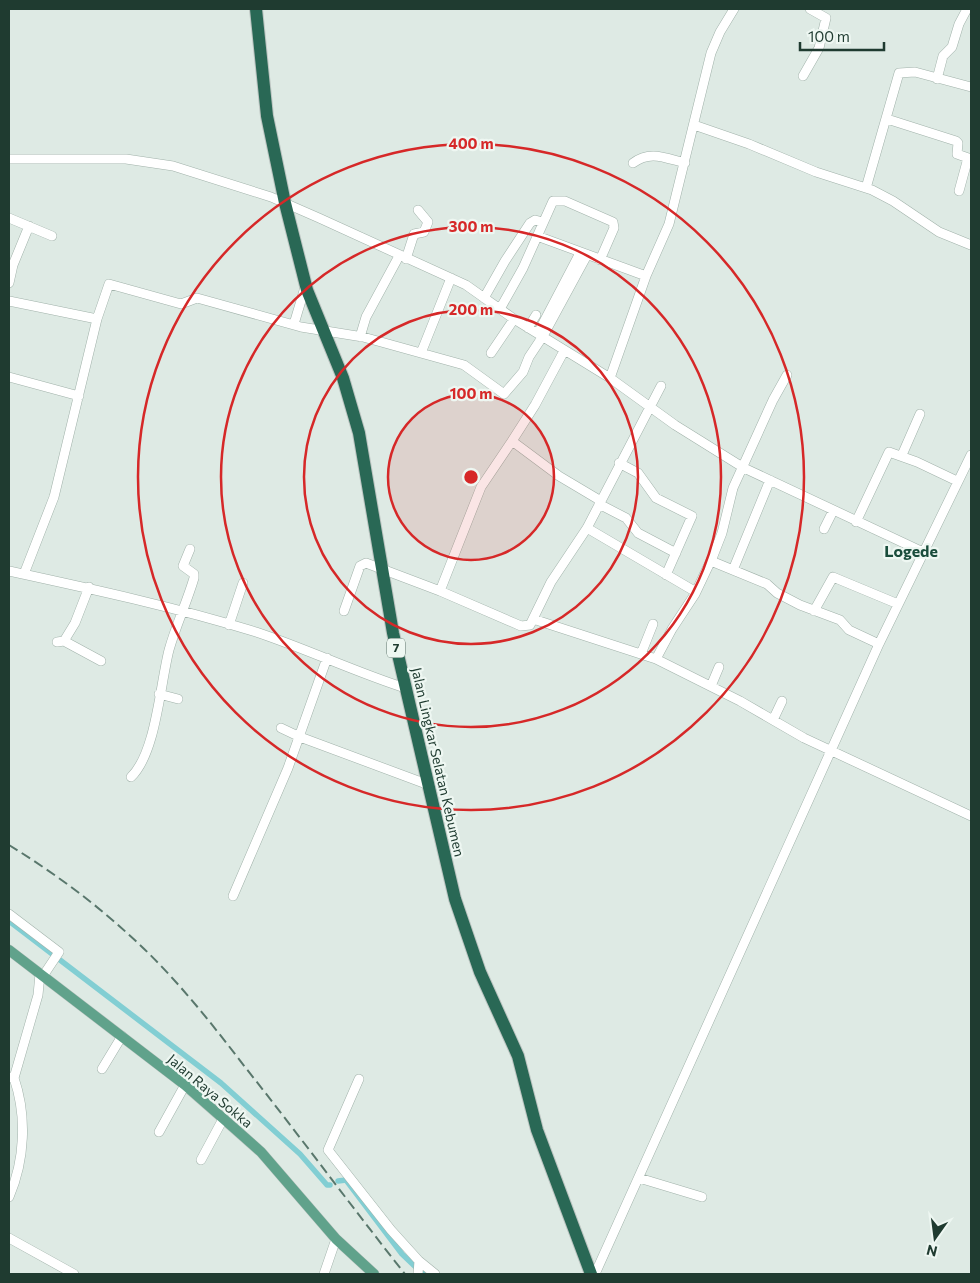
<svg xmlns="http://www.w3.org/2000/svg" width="980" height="1283" font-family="Commissioner,sans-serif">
<rect width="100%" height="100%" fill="#deeae4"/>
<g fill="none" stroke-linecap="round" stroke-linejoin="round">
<!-- canal -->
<path stroke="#82ced3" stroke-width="5.5" d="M9,921L221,1083L300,1154L327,1185H330
M338,1181L346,1180L402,1254L423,1274"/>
<!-- minor casing -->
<g stroke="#a1b2aa" stroke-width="10">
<path id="minor" d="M803,76L819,48L826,18L810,9
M937,79L943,56L952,47L959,24L967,9
M887,119L956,141L958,143L957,154L971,159
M694,125L749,144L816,172L872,190L893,201L939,232L971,245
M9,159H126L173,166L271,197L319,218L466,285L514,319L610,378L675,425L744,468L923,552
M633,163C650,150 665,158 685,163
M866,188L899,73L915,72L971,87
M959,191L968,158
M9,218L52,236
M537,236L646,276
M406,259L414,234L424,232L428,222L418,210
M9,283L13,265L29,226
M484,298L505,261L530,223L535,220L543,222
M9,301L97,319L54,497L24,574
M500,309L523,268L553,201H565L613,222L614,228L600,260
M97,319L109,284L181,304L197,298L301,327L363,337L464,365L504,394L523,372L529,357L543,336L587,255
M294,324L306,284
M528,328L536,315
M538,333L580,253
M360,337L366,317L399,256
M421,353L451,278
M491,353L514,319
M9,377L79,396
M610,378L646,276L669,224L711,53L720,32L734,9
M512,441L535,405L564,351
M902,455L920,414
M619,463L638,473L656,498L692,516L666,575
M599,504L626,518L638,533L676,553
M856,522L889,452L917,462L957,481
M587,528L696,592
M824,529L833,511
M711,561L767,584L777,593L800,605L840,620L849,630L879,644
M733,570L770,480
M9,571C92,589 175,607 256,632C307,649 355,672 405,688
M440,591L481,487L512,441L559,476L601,501
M344,611L360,566L366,563L440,591L521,626L530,625L551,582L587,528L661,386
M814,611L833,577L898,604
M533,619L656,659L740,701L804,738L971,816
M229,625L243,583
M64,641L101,661
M57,642L64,641L75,623L89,587
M641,654L653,624
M656,659L672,629L695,594L713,556L722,533L733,488L773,400L787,375
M711,686L719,667
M159,694L178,699
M773,720L782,701
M281,728L300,737L429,785
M131,777C156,753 160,685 169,650C176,625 187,602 194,578V574L183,566L190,549
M233,896L288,768L327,658
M9,914L59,952L43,976
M102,1069L122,1036
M9,1077L14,1078L38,995L40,974
M359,1079L328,1150L391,1230L419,1261L418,1274
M159,1132L185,1085
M201,1160L223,1119
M639,1178L702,1197
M9,1197C25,1160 27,1116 14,1078
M9,1238L74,1274
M419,1261L435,1274
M324,1274L336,1239
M595,1274L879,644L971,455"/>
</g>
<!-- major casing -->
<g stroke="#bcc4c1" stroke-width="11">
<path id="major" d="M9,950L185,1085L234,1128L261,1152L336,1239L374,1274"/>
</g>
<!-- highway casing -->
<g stroke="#bcc4c1" stroke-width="14">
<path id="highway" d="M256,9L267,116L285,203L307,290L343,378L359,433L393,633L455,899L480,972L518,1056L537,1130L591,1274"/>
</g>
<!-- minor -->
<use href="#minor" stroke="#fff" stroke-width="9"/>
<!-- major -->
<use href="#major" stroke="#60a28b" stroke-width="10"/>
<!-- highway -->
<use href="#highway" stroke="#296855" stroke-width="12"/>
<!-- rail -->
<path stroke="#59776c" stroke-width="2" stroke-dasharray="10 5" stroke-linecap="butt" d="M9,845C51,871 91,900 127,933C172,973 209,1020 245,1067C299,1135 351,1206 405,1274"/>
</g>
<!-- distance rings -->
<circle cx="471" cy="477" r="83" fill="#d62828" fill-opacity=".12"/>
<g fill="none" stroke="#d62828" stroke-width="2.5">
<circle cx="471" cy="477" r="83"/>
<circle cx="471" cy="477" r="167"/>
<circle cx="471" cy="477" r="250"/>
<circle cx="471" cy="477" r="333"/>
</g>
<g text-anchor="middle" stroke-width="4.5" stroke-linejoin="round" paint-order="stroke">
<!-- shield labels -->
<rect fill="#eef7f2" stroke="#5d736a" stroke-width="1" x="387" y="638.5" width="18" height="19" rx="4"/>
<g font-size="12" font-weight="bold" fill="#1f3b30">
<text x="396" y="652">7</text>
</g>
<!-- street labels -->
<g font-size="14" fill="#1f3b30" stroke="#eef7f2">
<text transform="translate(438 762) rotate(77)" y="5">Jalan Lingkar Selatan Kebumen</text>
<text transform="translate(210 1091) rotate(40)" y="5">Jalan Raya Sokka</text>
</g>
<!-- quarter labels -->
<g font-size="16" font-weight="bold" fill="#1a4d3c" stroke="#eef7f2">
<text x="911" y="557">Logede</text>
</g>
</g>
<circle cx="471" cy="477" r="8" fill="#d62828" stroke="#eef7f2" stroke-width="2.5"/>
<g font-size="15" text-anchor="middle" font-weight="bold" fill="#d62828" stroke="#eef7f2" stroke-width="4.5" stroke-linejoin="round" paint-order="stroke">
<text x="471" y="149">400 m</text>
<text x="471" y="232">300 m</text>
<text x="471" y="315">200 m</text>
<text x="471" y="399">100 m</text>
</g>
<!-- border -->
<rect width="980" height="1283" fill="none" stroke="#1f3b30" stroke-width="20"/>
<!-- north arrow -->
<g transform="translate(935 1238) rotate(194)" stroke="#eef7f2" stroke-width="4" paint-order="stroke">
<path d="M0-4L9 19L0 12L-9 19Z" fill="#1f3b30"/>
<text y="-8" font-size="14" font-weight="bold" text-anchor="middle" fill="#1f3b30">N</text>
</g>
<!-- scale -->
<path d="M800 42v8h84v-8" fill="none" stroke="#1f3b30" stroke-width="2.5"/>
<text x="808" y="42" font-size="15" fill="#1f3b30" stroke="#eef7f2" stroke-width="4" paint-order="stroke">100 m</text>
</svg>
